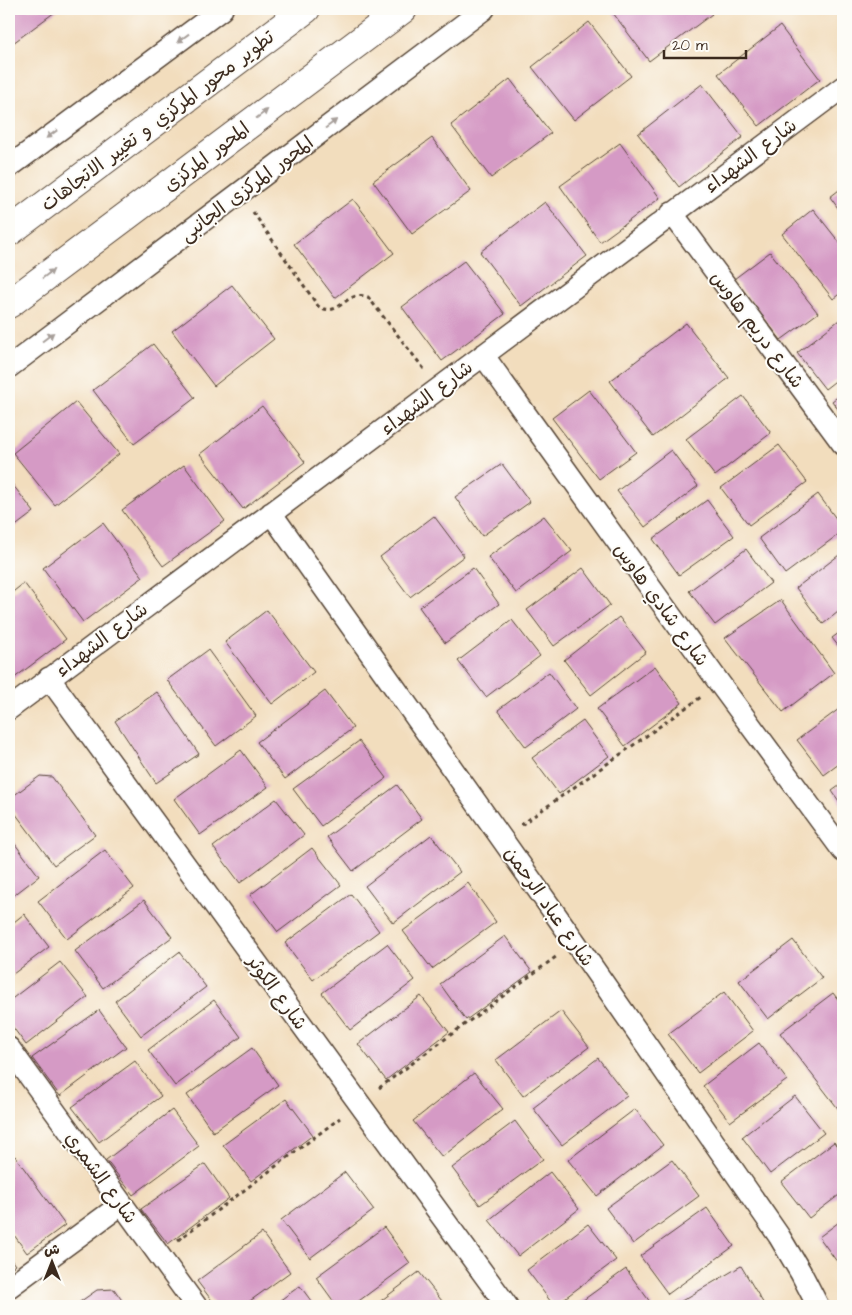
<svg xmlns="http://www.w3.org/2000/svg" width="852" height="1315" font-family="'Architects Daughter','Playpen Sans Arabic',sans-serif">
<rect width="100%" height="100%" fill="#fdfcf7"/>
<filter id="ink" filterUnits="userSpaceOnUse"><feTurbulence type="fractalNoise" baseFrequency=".02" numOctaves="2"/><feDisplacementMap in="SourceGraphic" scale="10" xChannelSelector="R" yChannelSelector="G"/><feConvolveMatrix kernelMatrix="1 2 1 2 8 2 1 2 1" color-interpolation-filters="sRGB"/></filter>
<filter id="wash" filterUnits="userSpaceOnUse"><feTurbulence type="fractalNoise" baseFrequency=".0096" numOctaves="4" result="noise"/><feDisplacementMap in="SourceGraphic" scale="20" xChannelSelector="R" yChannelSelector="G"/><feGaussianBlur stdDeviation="1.12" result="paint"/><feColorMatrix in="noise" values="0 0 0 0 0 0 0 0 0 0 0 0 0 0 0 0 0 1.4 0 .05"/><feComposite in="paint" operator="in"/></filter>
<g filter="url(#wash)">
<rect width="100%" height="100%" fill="#f2ddbd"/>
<g id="blocks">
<!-- building -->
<path fill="#d59ac5" d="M9,9H59L9,46Z
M610,9H708L712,14L649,61Z
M589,22L631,76L574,120L532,67Z
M780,26L820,79L759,126L718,74Z
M510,79L551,133L491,178L451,125Z
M702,84L743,137L679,187L638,134Z
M432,138L471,191L412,234L373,181Z
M620,143L660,198L600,242L560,186Z
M843,187V215L830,197Z
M353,199L394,253L335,298L294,244Z
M545,202L587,256L521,306L480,252Z
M813,209L843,247V291L833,299L782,234Z
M770,252L818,313L781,340L734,279Z
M464,261L505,314L442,361L402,307Z
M232,285L274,339L214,386L172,331Z
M843,317V375L825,389L797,353Z
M686,323L729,378L653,437L610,381Z
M153,344L195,398L134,444L93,390Z
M589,390L636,452L599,479L552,418Z
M843,393V416L832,401Z
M743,396L771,433L715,476L686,439Z
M76,402L119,454L55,505L13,453Z
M262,406L305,462L243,509L200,454Z
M779,445L807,482L749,525L721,488Z
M671,450L698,486L645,527L617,491Z
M502,464L530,502L482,536L455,497Z
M184,465L225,521L163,566L122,510Z
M9,480L34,512L9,531Z
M818,494L843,528V531L785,574L759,538Z
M707,500L734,536L679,575L653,539Z
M434,516L464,556L410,597L380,557Z
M544,516L572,551L516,593L488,557Z
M103,523L143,577L83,622L43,568Z
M746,549L771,583L715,625L689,591Z
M843,552V608L823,624L796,588Z
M473,568L499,604L445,643L419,607Z
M583,568L610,605L554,646L527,610Z
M24,583L66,639L9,682V595Z
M781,600L834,673L783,712L725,638Z
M267,610L314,672L272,704L225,642Z
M619,617L646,652L591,695L564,660Z
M512,620L540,656L486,697L458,661Z
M843,630V652L832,638Z
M208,650L256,716L216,746L167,680Z
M655,666L682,703L625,746L597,709Z
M549,672L576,709L526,747L498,710Z
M325,691L353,728L285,779L257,742Z
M157,692L199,754L156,783L115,721Z
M843,706V761L824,775L797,740Z
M583,721L609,756L559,794L532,758Z
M359,741L387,778L321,826L293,789Z
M241,750L268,787L200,835L174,799Z
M40,776L52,777L95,835L54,865L9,805V799Z
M843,783V807L832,791Z
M397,785L422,819L353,871L327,837Z
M276,799L304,835L240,883L213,847Z
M431,835L460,872L393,923L365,886Z
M9,836L39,876L9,899Z
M312,848L341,885L278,932L250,895Z
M105,850L134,888L67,939L38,901Z
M468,883L496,922L432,969L403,931Z
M351,894L379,931L313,980L285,943Z
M144,900L172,937L103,988L75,951Z
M24,914L49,947L9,977V926Z
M505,936L532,972L466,1020L440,984Z
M793,940L822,978L768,1019L739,981Z
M387,944L415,980L350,1030L322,993Z
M179,952L206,987L141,1036L115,1001Z
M60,962L88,997L26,1045L9,1022V1001Z
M724,992L753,1031L698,1073L668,1034Z
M833,993L843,1006V1115L780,1033Z
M421,996L449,1032L386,1080L358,1044Z
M214,1000L241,1037L175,1086L148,1050Z
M99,1010L126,1047L60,1096L32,1058Z
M561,1011L589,1047L523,1096L496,1060Z
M759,1043L787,1080L730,1122L703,1086Z
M252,1048L278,1085L213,1132L187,1095Z
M598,1058L627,1096L562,1145L533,1108Z
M135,1061L161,1096L99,1142L72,1107Z
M474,1073L503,1109L442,1157L413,1121Z
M795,1096L824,1133L770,1174L742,1137Z
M286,1099L313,1135L251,1181L223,1145Z
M635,1109L663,1145L597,1196L568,1160Z
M172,1110L199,1146L133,1195L106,1160Z
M515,1121L543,1159L480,1205L452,1168Z
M834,1142L843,1155V1192L809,1218L781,1182Z
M15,1156L65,1225L27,1253L9,1228V1160Z
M672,1160L699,1196L633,1244L606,1208Z
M205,1164L229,1198L168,1244L141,1209Z
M345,1172L374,1210L310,1258L281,1220Z
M550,1172L579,1209L518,1256L489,1220Z
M707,1208L734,1246L668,1294L640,1256Z
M843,1219V1270L819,1237Z
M588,1224L616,1260L554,1306L527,1270Z
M384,1227L410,1263L352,1306H337L316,1277Z
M262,1233L290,1272L243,1306H216L197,1281Z
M9,1257L15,1265L9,1270Z
M741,1266L765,1306H673Z
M626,1269L653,1306H575Z
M419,1272L446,1306H374Z
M300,1286L315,1306H272Z
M114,1289L126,1306H74L97,1290Z"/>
</g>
</g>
<g filter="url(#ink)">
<use href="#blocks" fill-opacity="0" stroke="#564536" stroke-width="1"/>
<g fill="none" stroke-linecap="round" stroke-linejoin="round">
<!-- street casing -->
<g stroke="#564536" stroke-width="24">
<path id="street" d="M9,167L222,9
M672,213L843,444
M483,355L720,684L843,851
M9,367L484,9
M271,513L575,942L779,1236L801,1273L818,1306
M49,678L507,1306
M9,709L843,87
M9,1048L196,1306
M9,1287L122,1204"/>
</g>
<!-- secondary casing -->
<g stroke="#564536" stroke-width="30">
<path id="secondary" d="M9,232L306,9
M9,304L403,9"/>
</g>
<!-- path -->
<path stroke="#564536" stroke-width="3" stroke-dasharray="4 4" stroke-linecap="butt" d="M253,212L318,306C340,320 346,288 368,297L424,369
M521,825L701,697
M379,1088L557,956
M178,1240L340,1118"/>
<!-- street -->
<use href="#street" stroke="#fff" stroke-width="21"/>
<!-- secondary -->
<use href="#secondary" stroke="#fff" stroke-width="28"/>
</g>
<!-- one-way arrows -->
<defs><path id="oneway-solid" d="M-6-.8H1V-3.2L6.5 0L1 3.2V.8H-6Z" transform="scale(1.25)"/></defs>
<g fill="#a79f9a">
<use href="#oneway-solid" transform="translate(183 38) rotate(144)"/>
<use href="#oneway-solid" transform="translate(262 114) rotate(-37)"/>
<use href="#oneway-solid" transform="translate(331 124) rotate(-37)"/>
<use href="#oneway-solid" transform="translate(52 134) rotate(144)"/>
<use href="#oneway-solid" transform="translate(48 274) rotate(-37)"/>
<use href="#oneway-solid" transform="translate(48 337) rotate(-37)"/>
</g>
</g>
<g text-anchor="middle" stroke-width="4" stroke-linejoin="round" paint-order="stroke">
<!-- street labels -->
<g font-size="19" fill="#3b2a1e" stroke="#fdfcf7">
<text transform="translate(157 120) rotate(-37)" y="7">تطوير محور المركزي و تغيير الاتجاهات</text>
<text transform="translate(750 155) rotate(-37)" y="7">شارع الشهداء</text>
<text transform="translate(206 156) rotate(-37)" y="7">المحور المركزى</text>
<text transform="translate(246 188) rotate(-37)" y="7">المحور المركزى الجانبى</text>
<text transform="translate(758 329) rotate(53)" y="7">شارع دريم هاوس</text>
<text transform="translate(426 397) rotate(-37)" y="7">شارع الشهداء</text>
<text transform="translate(662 604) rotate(54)" y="7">شارع شادي هاوس</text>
<text transform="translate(101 639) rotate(-37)" y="7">شارع الشهداء</text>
<text transform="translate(550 906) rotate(55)" y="7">شارع عباد الرحمن</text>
<text transform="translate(278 992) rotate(54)" y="7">شارع الكوثر</text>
<text transform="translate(102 1177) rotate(54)" y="7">شارع الشمري</text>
</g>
</g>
<!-- margin -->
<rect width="852" height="1315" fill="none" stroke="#fdfcf7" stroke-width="30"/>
<!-- north arrow -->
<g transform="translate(52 1262)" stroke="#fdfcf7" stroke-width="4" paint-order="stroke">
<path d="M0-4L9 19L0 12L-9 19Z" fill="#3b2a1e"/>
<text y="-8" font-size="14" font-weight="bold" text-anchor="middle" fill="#3b2a1e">ش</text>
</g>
<!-- scale -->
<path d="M664 50v8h82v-8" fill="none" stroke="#3b2a1e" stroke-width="2.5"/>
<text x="672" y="50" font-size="15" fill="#3b2a1e" stroke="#fdfcf7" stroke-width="4" paint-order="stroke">20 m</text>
</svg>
